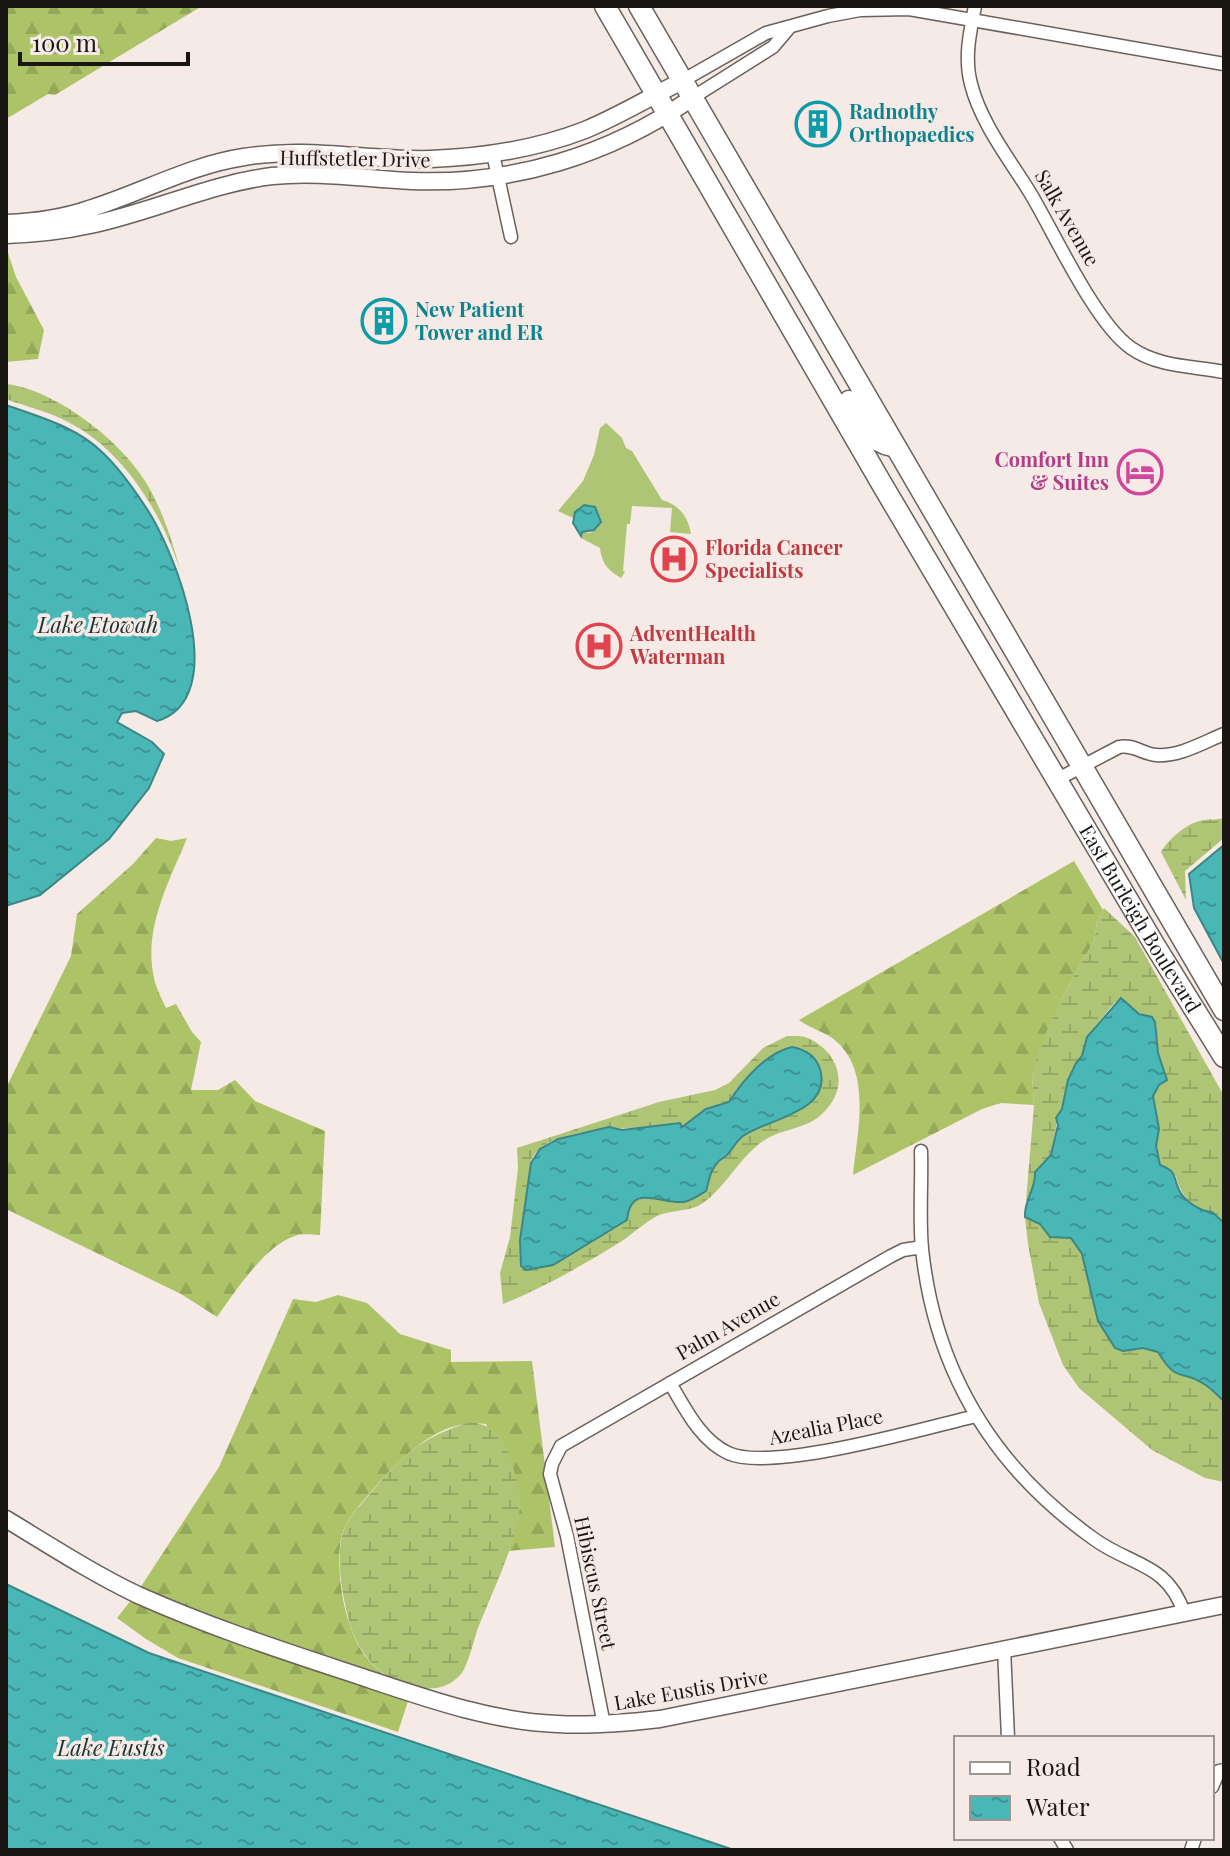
<svg xmlns="http://www.w3.org/2000/svg" width="1230" height="1856" font-family="'Playfair Display',serif">
<defs>
<pattern id="forest-firs" width="22" height="20" patternUnits="userSpaceOnUse" patternTransform="scale(2)"><rect width="22" height="20" fill="#acc467"/><path d="M5 1l3.5 6h-7zM16 11l3.5 6h-7z" fill="#93a858"/></pattern>
<pattern id="wetland-marsh" width="20" height="14" patternUnits="userSpaceOnUse" patternTransform="scale(2)"><rect width="20" height="14" fill="#afc576"/><path d="M1 5h8M5 5V1M11 12h8M15 12V8" fill="none" stroke="#96a865"/></pattern>
<pattern id="water-ripples" width="26" height="14" patternUnits="userSpaceOnUse" patternTransform="scale(2)"><rect width="26" height="14" fill="#4ab7b7"/><path d="M2 4q2-2 4 0t4 0M15 11q2-2 4 0t4 0" fill="none" stroke="#3d9494"/></pattern>
</defs>
<rect width="100%" height="100%" fill="#f5eae5"/>
<!-- forest -->
<path fill="url(#forest-firs)" d="M6,6H202L55,95L48,94L6,119Z
M6,247L16,277L44,330L38,359L6,362Z
M156,838L171,841L187,838C169,882 143,929 154,978C156,988 162,999 166,1008L176,1004L192,1032L201,1042L191,1090H218L235,1080L255,1101L325,1131L320,1235C312,1235 302,1233 295,1236C265,1245 235,1292 217,1317L181,1294L6,1209V1088L71,956L77,914L133,864Z
M1074,861L1103,910L1097,923L1094,941L1061,999L1032,1076L1034,1105L1001,1103L982,1109L853,1175C857,1133 872,1074 837,1042C827,1032 810,1029 799,1020Z
M338,1295L367,1303L400,1334L451,1350V1362L532,1361L555,1547L507,1551L520,1506L486,1424C438,1417 399,1460 370,1493C358,1507 345,1520 341,1539C335,1573 345,1630 366,1657C372,1665 381,1672 388,1679L277,1642L140,1588L219,1467L293,1299L316,1302Z
M132,1599L409,1698L398,1732L178,1658L146,1639L117,1618Z"/>
<!-- wetland -->
<path fill="url(#wetland-marsh)" fill-rule="evenodd" d="M6,384C54,389 120,440 145,481C162,508 173,543 181,573C163,515 125,452 70,423C51,412 27,407 6,399Z
M1224,818V838L1185,871L1186,900L1161,852C1170,838 1186,823 1204,820C1211,819 1217,820 1224,818Z
M1104,908L1135,937L1224,1096V1223L1213,1212C1194,1212 1179,1193 1176,1176L1160,1165L1156,1146L1159,1129L1153,1096L1159,1085L1166,1080L1158,1053L1155,1022L1152,1017C1137,1014 1130,1005 1115,1002L1091,1031L1082,1056L1076,1063L1066,1087L1062,1109L1058,1116L1051,1155L1035,1172V1187L1026,1201L1034,1105L1032,1076L1041,1044L1061,999L1094,941L1097,923Z
M787,1036C794,1036 804,1035 810,1039C841,1055 849,1088 823,1113C807,1129 786,1128 768,1138C744,1151 728,1183 708,1199C694,1212 679,1209 662,1214C648,1219 634,1233 622,1241C583,1265 545,1287 503,1304L500,1273L510,1237L518,1168L517,1148L659,1102L715,1090L729,1083L763,1048ZM821,1073L820,1086L802,1109L741,1137L727,1156L718,1162L711,1172L706,1191L665,1201L656,1196L635,1200L628,1208L627,1220L553,1265L520,1240C522,1223 526,1207 529,1190C530,1182 529,1173 530,1165C541,1119 645,1133 680,1123L681,1128L706,1109L729,1102L737,1089Z
M1025,1217L1040,1224L1050,1237H1071L1082,1254L1098,1321L1111,1341L1136,1350L1143,1348L1158,1352C1177,1385 1180,1369 1204,1384C1211,1388 1218,1396 1224,1401V1482L1205,1478L1152,1450L1079,1388L1063,1365L1039,1303L1028,1244Z
M471,1422C495,1426 505,1437 511,1460C515,1475 522,1492 520,1508C515,1547 492,1592 478,1628C474,1639 468,1666 461,1674C443,1694 422,1690 400,1682C375,1674 358,1649 350,1625C343,1598 337,1569 341,1541C344,1521 357,1509 369,1495C402,1456 420,1437 471,1422Z"/>
<!-- garden -->
<path fill="#afc576" d="M606,423L622,438L626,448L632,451L662,500C679,505 688,516 691,534L670,532L672,508L632,506L630,524H627L623,571L625,572L621,578C608,570 602,564 600,548L581,538L582,532L590,533L598,527L595,507L589,505L579,507L573,518L558,511L583,481L594,455L600,428Z"/>
<!-- water -->
<path fill="url(#water-ripples)" stroke="#3b8786" stroke-width="2" d="M6,405C40,417 77,427 103,453C118,467 133,488 145,506C175,550 233,698 157,721L136,711L122,713L117,722L152,742L164,754L149,788L109,839L40,895L6,906Z
M584,505L595,507L601,522L594,530L582,532L581,536L573,523L575,512Z
M1224,845V964L1194,908L1189,874Z
M1121,998L1139,1014L1152,1017L1155,1022L1158,1053L1167,1080L1159,1085L1153,1096L1159,1129L1156,1146L1160,1165C1178,1172 1172,1175 1179,1190C1184,1201 1201,1212 1212,1212L1224,1223V1401C1218,1396 1211,1388 1204,1384C1180,1368 1178,1385 1158,1352L1143,1348L1123,1351L1115,1348L1098,1321L1082,1254L1071,1238L1050,1237L1040,1224L1025,1217C1024,1199 1036,1190 1035,1172L1051,1155L1058,1125L1056,1118L1062,1109L1068,1080L1076,1063L1082,1056L1087,1037Z
M792,1047C806,1050 815,1055 820,1069C833,1112 767,1119 743,1136C736,1141 733,1149 727,1155C725,1158 720,1159 718,1162C710,1170 709,1181 706,1191C699,1195 691,1201 683,1202C659,1204 631,1182 627,1220L553,1265L526,1270L521,1266L520,1240L531,1163L540,1149L558,1139L609,1127L622,1130L680,1123L682,1127L706,1109L729,1102C743,1080 766,1053 792,1047Z
M6,1584L149,1653L734,1850H6Z"/>
<g fill="none" stroke-linecap="round" stroke-linejoin="round">
<!-- minor casing -->
<g stroke="#69615c" stroke-width="15">
<path id="minor" d="M975,6C970,32 964,58 971,84C981,124 1011,161 1032,196C1055,235 1096,324 1131,348C1158,367 1193,366 1224,372
M682,81L766,33L828,16L860,10L909,9L1224,64
M692,98L773,47L789,28
M493,154L511,237
M1058,779L1119,747C1133,744 1143,754 1156,755C1179,757 1204,742 1224,734
M921,1151C922,1184 919,1217 922,1249C935,1372 994,1468 1094,1539C1131,1566 1168,1563 1184,1613
M670,1383C685,1408 700,1440 728,1453C771,1473 925,1428 976,1416
M1004,1649L1008,1738
M604,1725L567,1536L550,1474L552,1464L561,1446L891,1256L903,1250L922,1247
M1212,1787L1219,1771L1224,1770
M1060,1838L1067,1850
M1191,1850L1195,1838"/>
</g>
<!-- tertiary casing -->
<g stroke="#69615c" stroke-width="19">
<path id="tertiary" d="M6,223C34,222 63,218 89,209C141,193 190,165 244,157C310,146 367,161 431,159C484,157 536,149 585,130C619,116 650,97 682,81
M6,235C34,234 63,231 90,225C152,212 209,184 272,176C319,171 365,179 412,181C512,185 610,155 692,98
M6,1519C49,1545 92,1573 138,1595C203,1624 271,1647 338,1669C409,1692 482,1721 557,1724C592,1726 625,1723 660,1719L1224,1605"/>
</g>
<!-- primary casing -->
<g stroke="#69615c" stroke-width="23">
<g id="primary">
<path id="s1" d="M605,6L883,486L1154,944L1224,1057"/>
<path d="M639,6L1224,1010"/>
<path d="M849,401C860,419 869,442 892,446"/>
</g>
</g>
<!-- minor -->
<use href="#minor" stroke="#fff" stroke-width="12"/>
<!-- tertiary -->
<use href="#tertiary" stroke="#fff" stroke-width="16"/>
<!-- primary -->
<use href="#primary" stroke="#fff" stroke-width="20"/>
</g>
<!-- icons -->
<defs>
<g id="building-ring" transform="scale(2.3)"><circle r="9.5" fill="#f5eae5" stroke="#0f9aa8" stroke-width="1.5"/><path d="M-4-6H4V6H1V3H-1V6H-4ZM-2.5-4.3h1.7v1.8h-1.7ZM.8-4.3h1.7v1.8H.8ZM-2.5-1h1.7V.8h-1.7ZM.8-1h1.7V.8H.8Z" fill="#0f9aa8"/></g>
<g id="hotel-ring" transform="scale(2.3)"><circle r="9.5" fill="#f5eae5" stroke="#d1479c" stroke-width="1.5"/><path d="M-6-4.5h1.5V1H6V5H4.5V3h-9V5H-6ZM-4 0a1.8 1.8 0 1 1 3.6 0ZM.5 0V-2.5h3Q6-2.5 6 0Z" fill="#d1479c"/></g>
<g id="hospital-ring" transform="scale(2.3)"><circle r="9.5" fill="#f5eae5" stroke="#e0444e" stroke-width="1.5"/><path d="M-5-5h3v3.5h4V-5h3V5h-3V1.5h-4V5h-3Z" fill="#e0444e"/></g>
</defs>
<g fill-rule="evenodd">
<use href="#building-ring" x="818" y="124"/>
<use href="#building-ring" x="384" y="321"/>
<use href="#hotel-ring" x="1140" y="472"/>
<use href="#hospital-ring" x="674" y="559"/>
<use href="#hospital-ring" x="599" y="646"/>
</g>
<g text-anchor="middle" stroke-width="7" stroke-linejoin="round" paint-order="stroke">
<!-- culture labels -->
<g font-size="20" font-weight="bold" fill="#0d838f" stroke="#f5eae5" text-anchor="start">
<text x="849" y="119">Radnothy<tspan x="849" dy="23">Orthopaedics</tspan></text>
<text x="415" y="317">New Patient<tspan x="415" dy="23">Tower and ER</tspan></text>
</g>
<!-- street labels -->
<g font-size="20" fill="#191614" stroke="#f5eae5">
<text transform="translate(355 159) rotate(1)" y="7">Huffstetler Drive</text>
<text transform="translate(1067 218) rotate(60)" y="7">Salk Avenue</text>
<text dy="7" stroke="none"><textPath href="#s1" startOffset="1058">East Burleigh Boulevard</textPath></text>
<text transform="translate(728 1326) rotate(-30)" y="7">Palm Avenue</text>
<text transform="translate(826 1427) rotate(-11)" y="7">Azealia Place</text>
<text transform="translate(595 1583) rotate(78)" y="7">Hibiscus Street</text>
<text transform="translate(691 1690) rotate(-10)" y="7">Lake Eustis Drive</text>
</g>
<!-- hotel labels -->
<g font-size="20" font-weight="bold" fill="#b23c85" stroke="#f5eae5" text-anchor="end">
<text x="1109" y="467">Comfort Inn<tspan x="1109" dy="23">&amp; Suites</tspan></text>
</g>
<!-- health labels -->
<g font-size="20" font-weight="bold" fill="#be3a42" stroke="#f5eae5" text-anchor="start">
<text x="705" y="555">Florida Cancer<tspan x="705" dy="23">Specialists</tspan></text>
<text x="630" y="641">AdventHealth<tspan x="630" dy="23">Waterman</tspan></text>
</g>
<!-- water labels -->
<g font-size="22" font-style="italic" fill="#1b3333" stroke="#f5eae5">
<text x="98" y="633">Lake Etowah</text>
<text x="111" y="1756">Lake Eustis</text>
</g>
</g>
<!-- border -->
<rect width="1230" height="1856" fill="none" stroke="#191614" stroke-width="16"/>
<!-- legend -->
<rect x="954" y="1736" width="260" height="104" fill="#f5eae5" stroke="#9d9591" stroke-width="2"/>
<rect x="970" y="1762" width="40" height="12" fill="#ffffff" stroke="#9d9591" stroke-width="2"/>
<text x="1026" y="1776" font-size="24" fill="#191614">Road</text>
<rect x="970" y="1796" width="40" height="24" fill="url(#water-ripples)" stroke="#9d9591" stroke-width="2"/>
<text x="1026" y="1816" font-size="24" fill="#191614">Water</text>
<!-- scale -->
<path d="M20 52v12h168v-12" fill="none" stroke="#191614" stroke-width="4"/>
<text x="32" y="52" font-size="24" fill="#191614" stroke="#f5eae5" stroke-width="6" paint-order="stroke">100 m</text>
</svg>
